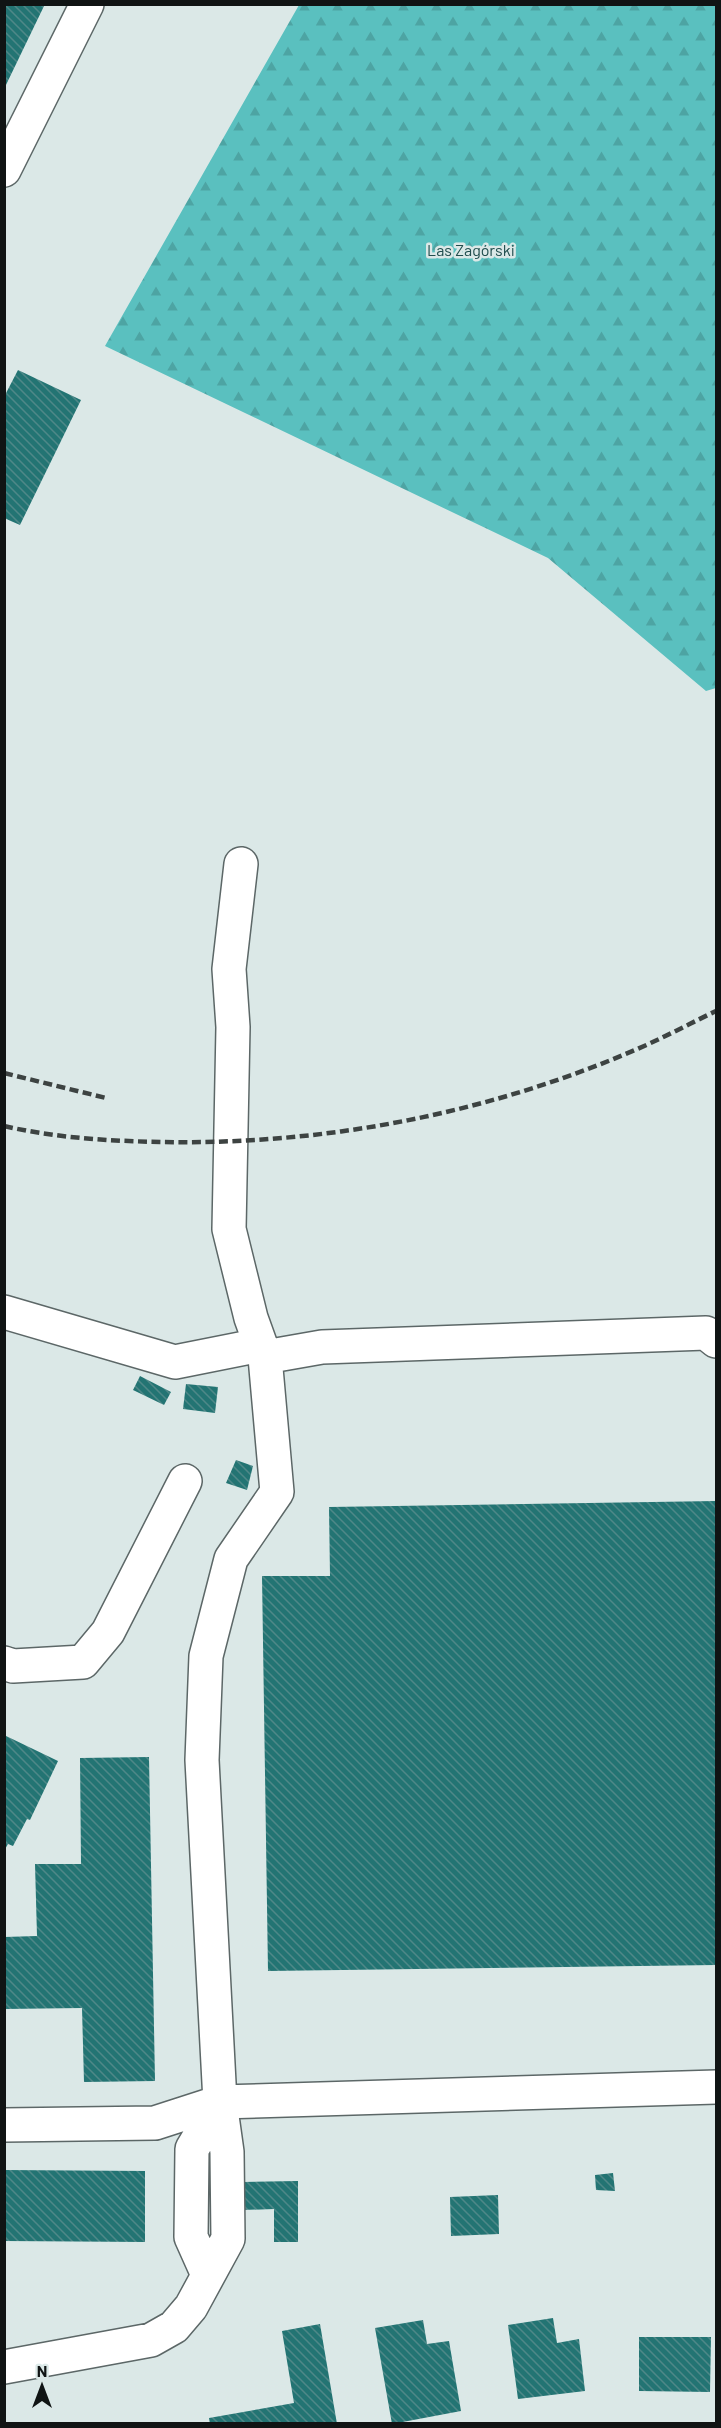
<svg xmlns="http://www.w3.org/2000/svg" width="721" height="2428" font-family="Barlow,sans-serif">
<defs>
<pattern id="forest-firs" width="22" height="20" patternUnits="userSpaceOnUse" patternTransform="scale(1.5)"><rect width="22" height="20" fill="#5ac0bf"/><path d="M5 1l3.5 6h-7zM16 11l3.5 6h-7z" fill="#4da4a3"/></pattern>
<pattern id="building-back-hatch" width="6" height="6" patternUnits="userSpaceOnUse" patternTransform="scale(1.5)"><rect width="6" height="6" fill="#237473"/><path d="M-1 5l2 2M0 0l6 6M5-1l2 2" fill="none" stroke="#4f8888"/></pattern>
</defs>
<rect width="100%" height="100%" fill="#dbe8e7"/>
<!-- forest -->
<path fill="url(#forest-firs)" d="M299,5H716V688L706,691L548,558L105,346Z"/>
<!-- building -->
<path fill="url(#building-back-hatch)" d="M5,4H45L5,87Z
M18,370L81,400L20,525L4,518V397Z
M140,1376L171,1392L164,1405L133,1390Z
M186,1384L218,1387L215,1413L183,1409Z
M236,1460L253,1466L247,1490L226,1483Z
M716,1501V1965L268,1971L262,1576H330L329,1507Z
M4,1735L58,1761L30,1820L27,1819L13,1846L8,1844L4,1851Z
M149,1757L155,2081L84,2082L82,2008L4,2009V1937L37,1936L35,1864H81L80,1758Z
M4,2170L145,2171V2242L4,2241Z
M613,2173L615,2191L596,2190L595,2175Z
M298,2181V2242H274V2209L243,2210L242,2182Z
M498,2195L499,2234L451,2236L450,2197Z
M553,2318L557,2343L579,2339L585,2391L518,2399L508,2325Z
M423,2320L427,2344L449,2341L461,2411L392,2424L375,2328Z
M320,2324L337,2424H210L209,2418L294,2403L282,2331Z
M639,2337H711L710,2392L639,2391Z"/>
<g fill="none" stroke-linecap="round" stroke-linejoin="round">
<!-- minor casing -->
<g stroke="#5c6767" stroke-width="36">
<path id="minor" d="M4,170L87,4
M241,864L229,969L233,1027L229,1229L251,1318L265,1357
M4,1312L175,1362L260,1345
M4,1663L13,1666L83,1662L108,1632L185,1481
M4,2125L155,2123L220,2102L716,2087
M208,2275L191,2237L192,2149L220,2102
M4,2367L151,2340L174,2327L191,2307L228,2239L227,2152L220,2102L202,1760L206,1656L231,1559L277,1492L265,1357L322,1347L706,1333L716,1341"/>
</g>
<!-- minor -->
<use href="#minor" stroke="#fff" stroke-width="33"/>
<!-- rail -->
<path stroke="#3d4342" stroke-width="4.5" stroke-dasharray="9 4.5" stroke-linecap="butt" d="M4,1073L106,1098
M4,1126C56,1138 110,1141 162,1142C324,1145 486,1114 635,1050C663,1038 689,1024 716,1011"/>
</g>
<g text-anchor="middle" stroke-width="5" stroke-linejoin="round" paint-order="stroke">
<!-- park labels -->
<g font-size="16" fill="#214e4e" stroke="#dbe8e7">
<text x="471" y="256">Las Zagórski</text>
</g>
</g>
<!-- border -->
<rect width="721" height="2428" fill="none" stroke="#101414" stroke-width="12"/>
<!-- north arrow -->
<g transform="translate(42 2386)" stroke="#dbe8e7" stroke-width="4.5" paint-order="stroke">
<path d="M0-4.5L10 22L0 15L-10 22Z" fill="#101414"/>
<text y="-9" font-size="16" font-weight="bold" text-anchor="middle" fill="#101414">N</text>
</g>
</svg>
